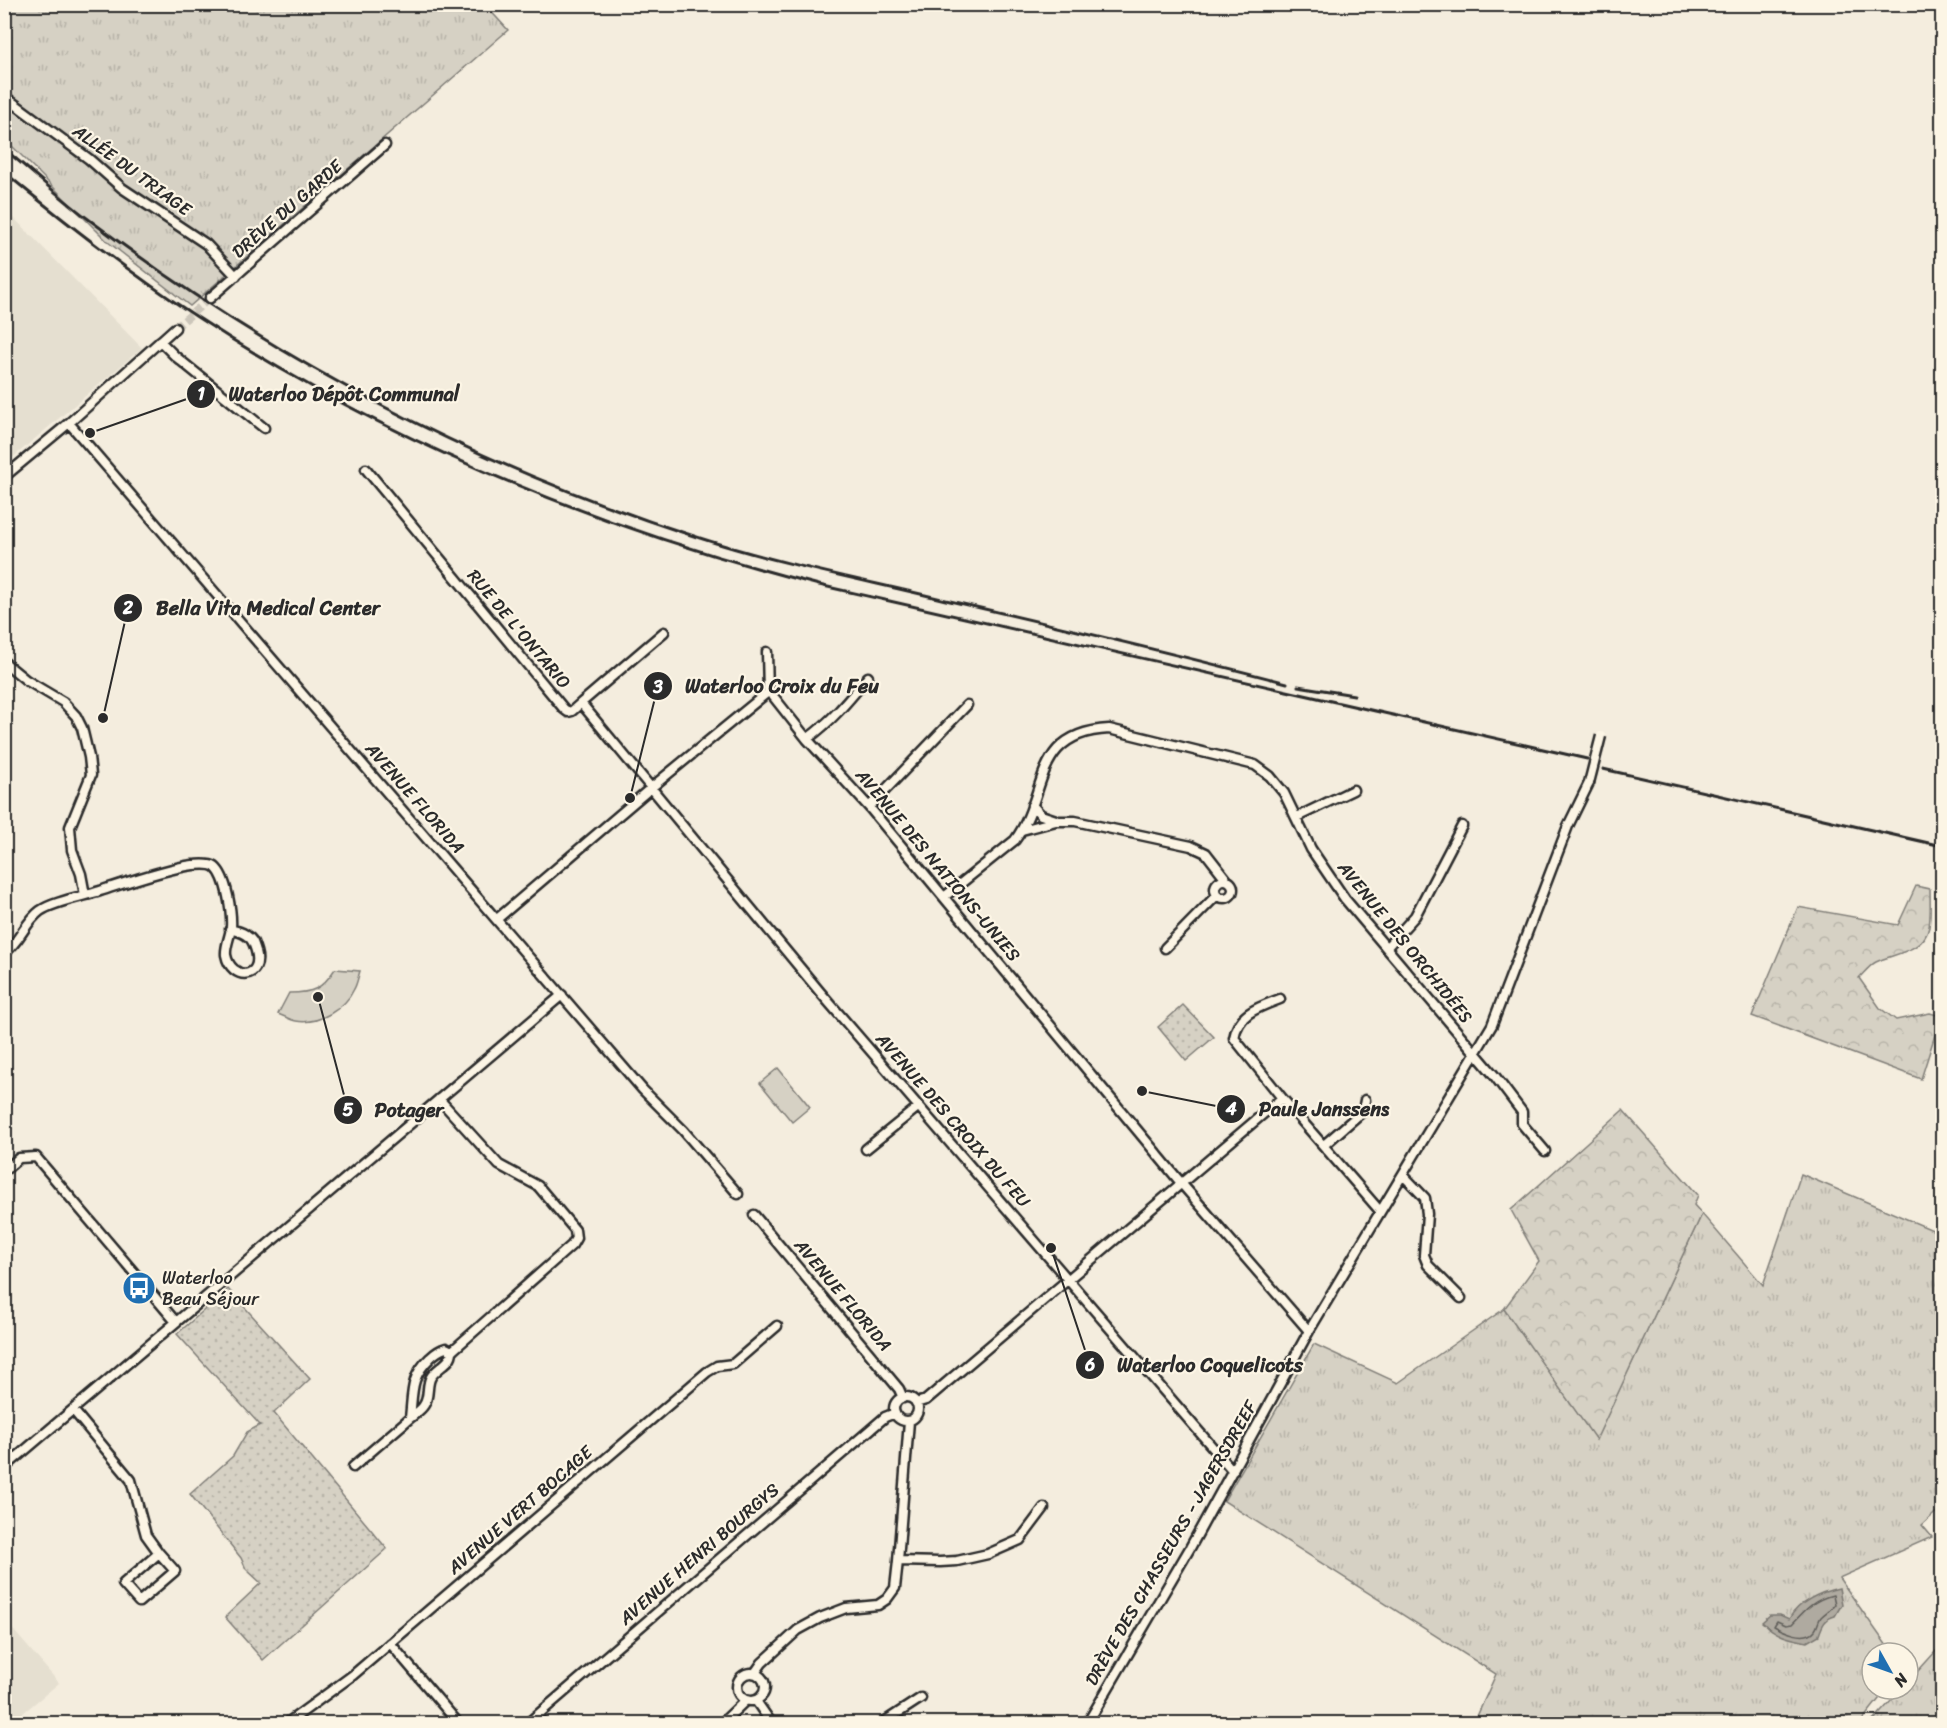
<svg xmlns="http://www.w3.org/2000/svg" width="1947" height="1728" font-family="Sriracha,sans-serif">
<defs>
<pattern id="grass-tufts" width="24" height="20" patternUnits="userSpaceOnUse" patternTransform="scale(1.5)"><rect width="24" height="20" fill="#d6d1c4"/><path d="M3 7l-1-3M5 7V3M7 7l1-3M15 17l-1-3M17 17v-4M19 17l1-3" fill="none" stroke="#b8b4a9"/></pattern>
<pattern id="forest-crowns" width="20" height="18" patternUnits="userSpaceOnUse" patternTransform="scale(1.5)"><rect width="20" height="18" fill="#d6d1c4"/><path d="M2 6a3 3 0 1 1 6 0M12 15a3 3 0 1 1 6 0" fill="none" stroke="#b8b4a9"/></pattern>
<pattern id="park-dots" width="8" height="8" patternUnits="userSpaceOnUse" patternTransform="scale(1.5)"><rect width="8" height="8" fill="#d6d1c4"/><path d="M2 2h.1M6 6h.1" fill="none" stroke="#b8b4a9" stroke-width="1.8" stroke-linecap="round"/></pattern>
</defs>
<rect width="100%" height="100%" fill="#f4edde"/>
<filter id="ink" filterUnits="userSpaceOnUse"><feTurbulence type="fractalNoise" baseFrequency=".0167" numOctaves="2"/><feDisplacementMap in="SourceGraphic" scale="12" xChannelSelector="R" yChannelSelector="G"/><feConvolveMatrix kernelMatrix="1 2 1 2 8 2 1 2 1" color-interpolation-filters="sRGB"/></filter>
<g filter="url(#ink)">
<!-- built -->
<path fill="#e5dfd0" d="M5,209L142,348L5,464H4Z
M9,1625L59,1683L11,1723L5,1724V1629Z"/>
<!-- grass -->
<path fill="url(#grass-tufts)" stroke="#807e78" stroke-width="1.5" d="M4,5H485L508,30L190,306L108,242L5,139Z
M1801,1174L1942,1234V1507L1922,1525L1932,1537L1839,1578L1892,1653H1872V1689H1887L1860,1723H1474L1496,1674L1224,1501L1314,1344L1398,1383L1504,1309L1596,1439L1702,1214L1763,1285Z
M1936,1651L1942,1656V1723H1871L1902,1689H1908V1682Z"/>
<!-- forest -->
<path fill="url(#forest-crowns)" stroke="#807e78" stroke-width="1.5" d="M1916,886L1930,889C1930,901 1931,915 1929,927C1924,952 1895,953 1876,962C1870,965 1864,973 1859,978L1880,1008L1896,1020L1930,1013L1941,1016L1921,1079L1752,1016L1798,907L1898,925Z
M1623,1110L1698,1195L1694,1205L1702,1214L1596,1440L1504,1309L1539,1261L1511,1210Z"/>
<!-- park -->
<path fill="url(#park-dots)" stroke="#807e78" stroke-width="1.5" d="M1183,1005L1214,1037L1186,1061L1158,1027Z
M228,1289L310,1379L274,1413L387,1549L263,1660L225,1617L261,1583L246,1569L241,1558L190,1494L233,1456L247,1432L260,1425L177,1334Z"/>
<!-- garden -->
<path fill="#d6d1c4" stroke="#807e78" stroke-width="1.5" d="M335,969L360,971C358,977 357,984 354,989C345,1009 318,1025 296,1021C290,1020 284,1016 278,1014L289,993C313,993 322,989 335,969Z
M778,1068L810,1107L792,1122L760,1083Z"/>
<!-- water -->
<path fill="#afaaa0" stroke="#7a7771" stroke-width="1.5" d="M1839,1588L1842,1604L1835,1616C1825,1618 1822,1626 1819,1635L1807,1642C1787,1638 1777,1636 1762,1622L1770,1615H1780L1789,1619C1798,1602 1820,1592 1839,1588Z"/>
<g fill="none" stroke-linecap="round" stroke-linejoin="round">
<!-- shore -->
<path stroke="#605e5a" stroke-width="1.5" d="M1833,1595L1835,1604C1831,1610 1826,1612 1821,1617C1818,1621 1818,1626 1815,1630C1806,1642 1783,1631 1774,1626L1777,1621L1786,1625L1792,1624C1805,1610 1813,1600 1833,1595Z"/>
<!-- street-tunnel -->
<path stroke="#ccc6ba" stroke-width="8" stroke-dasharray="8 4" stroke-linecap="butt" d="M175,328L210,298"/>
<!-- street casing -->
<g stroke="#2b2b2b" stroke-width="13">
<path id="street" d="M4,96L89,159L122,188L206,244L236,276
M210,298L385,145
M160,341L175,356L264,428
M69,423L643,1090L683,1130L738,1194
M366,469L564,709L568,712L572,711L581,703L820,992L1233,1471
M4,477L69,423L175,328
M767,652L768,692
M4,662L26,680L63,702L76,716L82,728L89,757L91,775L70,827L72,850L81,874L85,895
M581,703L664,632
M807,739C832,721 849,700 868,677
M1032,805L1041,815L1056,820
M869,807L967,705
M1297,817L1353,790
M1022,830L1056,821H1075L1191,846L1206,853L1227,880
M1215 889a9 9 0 1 1 18 0a9 9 0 1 1-18 0Z
M944,897L1015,840C1049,794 1031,733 1109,729L1255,765L1270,776L1284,793L1311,849L1345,899L1494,1075L1522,1112V1124L1545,1151
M497,919L652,787L768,692L773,696L807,739L869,807L1181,1183L1309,1331
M1387,947L1415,916L1462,826
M1165,948L1217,895
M4,953C20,942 25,922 40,911C52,902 85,896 100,891C128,882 164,869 193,865C199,865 209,863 215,867C227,877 232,913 231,928C230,937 225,946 226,955C231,981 264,980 256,951C254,945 253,939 247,936C243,932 236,931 230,929
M1280,999C1259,1007 1238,1013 1234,1038L1282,1098L1380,1211
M439,1099L499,1165L538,1186L575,1230L576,1238L572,1245L452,1351C452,1363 437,1367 431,1377C426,1385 430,1396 424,1405C421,1410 415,1414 410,1418C413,1392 410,1377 430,1358C435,1353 439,1350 446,1348L452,1351
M1324,1145L1363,1111L1365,1100
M866,1149L918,1107
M4,1171L19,1158L36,1157L176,1322
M1403,1175L1425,1198L1427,1214L1424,1255L1428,1265L1461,1298
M754,1215L899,1389L903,1398
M894 1409a12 12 0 1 1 24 0a12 12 0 1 1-24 0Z
M916,1403L926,1400L1282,1098
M73,1410L131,1480L146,1535L159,1553
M353,1467L410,1418
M4,1468L562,995
M159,1553L175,1571L139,1602L123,1584Z
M898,1561L940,1562L957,1561L988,1554L1020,1540L1044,1508
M390,1643L459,1724
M755,1673L762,1663L798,1630L820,1618L846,1608L878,1605L887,1599L895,1588L898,1561L909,1421
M737 1687a14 14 0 1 1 28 0a14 14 0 1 1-28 0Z
M756,1701L772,1724
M286,1724L353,1675L707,1372L717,1366L733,1364L777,1326
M527,1724L885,1417L895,1413
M721,1724L745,1701
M881,1724L921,1698
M1087,1724L1190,1548L1309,1331L1492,1025L1568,826L1589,783"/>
</g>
<!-- street -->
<use href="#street" stroke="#fcf5e5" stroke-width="8"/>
<!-- rail -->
<path stroke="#2b2b2b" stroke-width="3" d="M4,149C34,173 61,199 91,221C276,361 482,469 703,539C784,565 868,581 950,601C1063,627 1175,654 1287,683
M4,172C66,223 130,273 197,317C389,443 597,528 819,585L1587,759
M1298,686L1354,695
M1603,769L1942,846"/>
<!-- street-bridge casing -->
<g stroke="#2b2b2b" stroke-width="13" stroke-linecap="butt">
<path id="street-bridge" d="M1589,783L1601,736"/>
</g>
<!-- street-bridge -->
<use href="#street-bridge" stroke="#fcf5e5" stroke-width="8"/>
</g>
</g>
<!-- icons -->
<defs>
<g id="bus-disc" transform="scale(1.725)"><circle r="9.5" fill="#1f6fb2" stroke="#fcf5e5"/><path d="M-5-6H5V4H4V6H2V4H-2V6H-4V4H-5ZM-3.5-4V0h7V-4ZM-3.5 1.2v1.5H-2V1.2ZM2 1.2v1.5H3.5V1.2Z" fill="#fff"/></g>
</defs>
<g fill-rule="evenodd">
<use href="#bus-disc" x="139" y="1288"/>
</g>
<g text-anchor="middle" stroke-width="4.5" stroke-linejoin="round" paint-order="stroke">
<!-- street labels -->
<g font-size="18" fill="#2b2b2b" stroke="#fcf5e5">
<text transform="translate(132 170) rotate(36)" y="6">ALLÉE DU TRIAGE</text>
<text transform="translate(287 209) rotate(-41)" y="6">DRÈVE DU GARDE</text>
<text transform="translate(519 629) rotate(50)" y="6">RUE DE L'ONTARIO</text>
<text transform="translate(415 798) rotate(49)" y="6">AVENUE FLORIDA</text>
<text transform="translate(938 865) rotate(50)" y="6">AVENUE DES NATIONS-UNIES</text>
<text transform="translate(1405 942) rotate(51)" y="6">AVENUE DES ORCHIDÉES</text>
<text transform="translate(953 1120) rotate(49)" y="6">AVENUE DES CROIX DU FEU</text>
<text transform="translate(843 1295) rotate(50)" y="6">AVENUE FLORIDA</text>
<text transform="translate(520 1510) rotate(-41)" y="6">AVENUE VERT BOCAGE</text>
<text transform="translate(1171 1543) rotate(-60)" y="6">DRÈVE DES CHASSEURS - JAGERSDREEF</text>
<text transform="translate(699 1554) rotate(-41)" y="6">AVENUE HENRI BOURGYS</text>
</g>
<!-- poi labels -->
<g font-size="18" fill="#2b2b2b" stroke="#fcf5e5" text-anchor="start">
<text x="162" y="1284">Waterloo<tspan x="162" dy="21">Beau Séjour</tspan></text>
</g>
</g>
<!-- callouts -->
<path fill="none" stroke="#2b2b2b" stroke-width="2" d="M90 433L201 394M103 718L128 608M630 798L658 686M1142 1091L1231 1109M318 997L348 1110M1051 1248L1090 1365"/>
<g fill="#2b2b2b" stroke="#fcf5e5" stroke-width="2">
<circle cx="90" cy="433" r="6"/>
<circle cx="103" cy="718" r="6"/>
<circle cx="630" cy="798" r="6"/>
<circle cx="1142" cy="1091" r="6"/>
<circle cx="318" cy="997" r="6"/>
<circle cx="1051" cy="1248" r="6"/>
<circle cx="201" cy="394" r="15"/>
<circle cx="128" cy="608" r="15"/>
<circle cx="658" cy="686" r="15"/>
<circle cx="1231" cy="1109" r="15"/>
<circle cx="348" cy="1110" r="15"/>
<circle cx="1090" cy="1365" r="15"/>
</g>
<g font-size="18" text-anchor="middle" font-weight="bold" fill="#fff">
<text x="201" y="400">1</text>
<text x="128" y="614">2</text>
<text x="658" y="693">3</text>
<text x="1231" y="1115">4</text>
<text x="348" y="1116">5</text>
<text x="1090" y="1371">6</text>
</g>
<g font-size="20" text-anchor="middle" font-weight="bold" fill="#2b2b2b" stroke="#fcf5e5" stroke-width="4.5" stroke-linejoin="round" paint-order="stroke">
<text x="344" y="401">Waterloo Dépôt Communal</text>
<text x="268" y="615">Bella Vita Medical Center</text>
<text x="782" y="693">Waterloo Croix du Feu</text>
<text x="1324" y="1116">Paule Janssens</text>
<text x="409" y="1117">Potager</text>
<text x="1210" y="1372">Waterloo Coquelicots</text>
</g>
<!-- margin -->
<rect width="1947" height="1728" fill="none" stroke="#fcf5e5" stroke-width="24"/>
<rect x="12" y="12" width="1923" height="1704" fill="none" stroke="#2b2b2b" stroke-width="2" filter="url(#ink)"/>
<!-- north arrow -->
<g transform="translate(1890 1671) rotate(130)"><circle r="28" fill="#fcf5e5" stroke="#a8a49b" stroke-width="1.5"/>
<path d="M0-4.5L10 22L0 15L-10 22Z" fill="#1f6fb2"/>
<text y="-9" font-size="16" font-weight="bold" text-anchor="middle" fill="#2b2b2b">N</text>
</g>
</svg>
